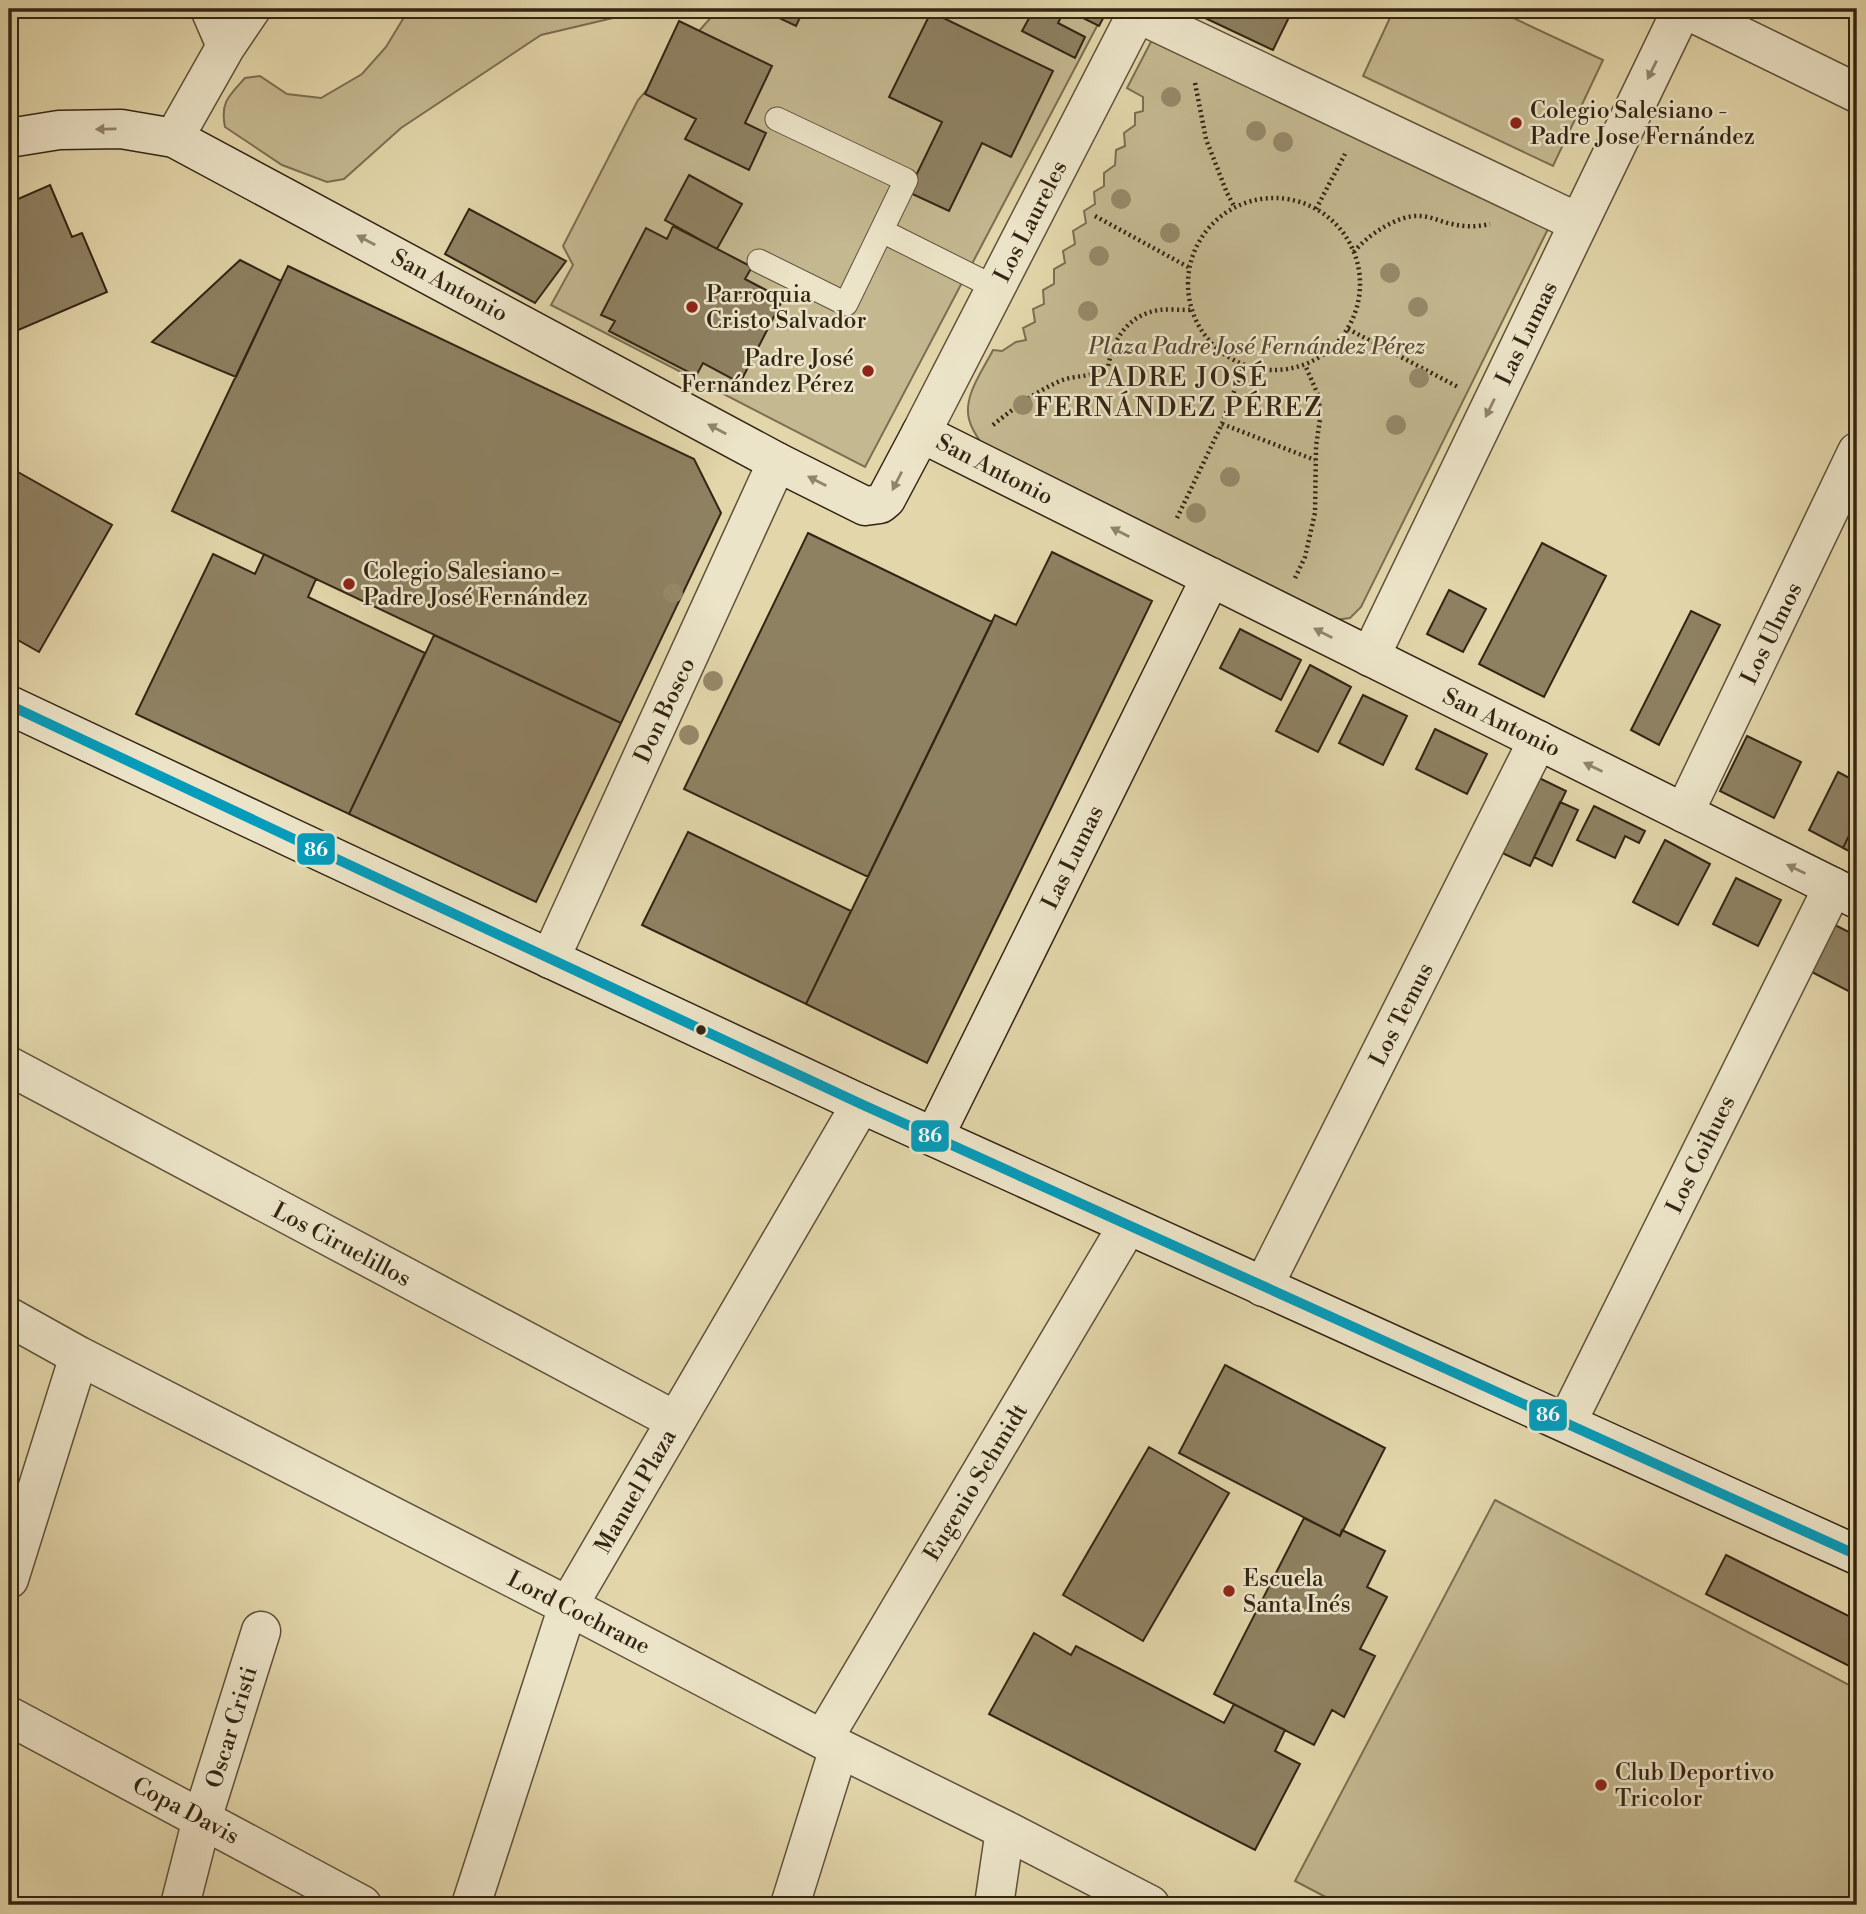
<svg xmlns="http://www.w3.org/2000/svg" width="1866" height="1914" font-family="'Libre Bodoni',serif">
<rect width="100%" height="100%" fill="#e2d6aa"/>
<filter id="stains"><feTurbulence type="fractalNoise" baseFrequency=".00286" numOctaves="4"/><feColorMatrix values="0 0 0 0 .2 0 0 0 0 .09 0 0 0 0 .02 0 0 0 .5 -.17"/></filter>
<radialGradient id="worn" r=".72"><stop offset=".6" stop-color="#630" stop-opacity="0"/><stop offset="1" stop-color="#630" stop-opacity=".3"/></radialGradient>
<!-- green -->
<path fill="#c4b890" stroke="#7c6e52" stroke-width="2" d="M409,9H1106L865,467L551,305L573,265L563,246L638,100L714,14L685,11L613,18L541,35L401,128L344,179L327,182L282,165L225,127C220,102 229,96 245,78L260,76L287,94L321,98L362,74L386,47Z
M1394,9H1494L1603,60L1553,166L1363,76Z
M1156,32L1550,225L1361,607L1350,618L1335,620L982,444C977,437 971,428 969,419C963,396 983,370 993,350L1002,351L1016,342L1026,340L1023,328L1035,322L1033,309L1044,304L1043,290L1054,284V269L1065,263L1063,251L1075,244L1073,231L1086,223L1084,211L1095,204L1094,192L1104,186V173L1115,165L1116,150L1125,146L1124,133L1135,125V113L1143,111V97L1127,88Z
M1495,1500L1857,1689V1905H1341L1295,1881Z"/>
<!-- building -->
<path fill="#8e8162" stroke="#332514" stroke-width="2" d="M760,9H804L796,26Z
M1034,9H1108L1099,26L1065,9L1058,23L1085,37L1075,58L1022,31Z
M1186,9H1293L1273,50Z
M931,12L1053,71L1011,157L982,143L949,211L908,192L942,122L889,97Z
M679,21L772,66L745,123L766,133L749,170L685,139L696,119L645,94Z
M689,175L742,204L717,249L665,220Z
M50,185L72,237L82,233L107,292L9,334V203Z
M469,209L566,261L535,303L445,254Z
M673,226L752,267L745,279L783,299L740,383L703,363L696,376L609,331L615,321L601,315L646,228L667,239Z
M240,260L281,281L236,377L152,342Z
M288,266L694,459L721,513L621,723L172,511Z
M9,467L112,525L39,652L9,635Z
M808,533L992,622L868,877L684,789Z
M1542,543L1606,576L1544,697L1479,664Z
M1052,552L1152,601L927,1063L806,1004L995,615L1016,625Z
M213,554L255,574L264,554L316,579L308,597L425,653L349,814L136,714Z
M1449,590L1486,609L1463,652L1427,634Z
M1691,611L1720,625L1659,745L1631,730Z
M1240,629L1301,660L1281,700L1220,668Z
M434,635L621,723L536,902L349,814Z
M1310,665L1351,687L1318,752L1276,731Z
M1363,695L1407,716L1383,765L1339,743Z
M1435,729L1487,754L1467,794L1416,769Z
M1747,736L1801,762L1774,818L1720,791Z
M1838,772L1857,782V819L1843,848L1809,830Z
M1535,776L1566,791L1530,866L1498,851Z
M1560,802L1578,810L1552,866L1534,857Z
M1594,806L1645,831L1639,843L1625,836L1615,858L1577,840Z
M1857,819V855L1843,848Z
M688,832L851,911L806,1004L642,925Z
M1665,840L1710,864L1678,925L1633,902Z
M1736,878L1781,900L1758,946L1713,924Z
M1831,923L1857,936V988L1854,994L1808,970Z
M1225,1365L1385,1448L1340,1536L1179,1453Z
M1149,1447L1229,1493L1143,1641L1063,1595Z
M1304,1518L1340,1536L1342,1530L1385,1551L1367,1587L1387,1597L1360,1649L1375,1656L1344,1717L1332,1710L1314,1745L1214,1694Z
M1726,1555L1857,1620V1670L1706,1594Z
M1034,1633L1071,1655L1076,1646L1224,1723L1234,1704L1285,1730L1275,1751L1300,1764L1255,1850L989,1714Z"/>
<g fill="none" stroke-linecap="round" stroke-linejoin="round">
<!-- service casing -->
<g stroke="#5f513a" stroke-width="25">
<path id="service" d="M882,231L996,288
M759,261L846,304L906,180L777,119"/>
</g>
<!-- minor casing -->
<g stroke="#5f513a" stroke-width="41">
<path id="minor" d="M210,9L226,46
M1685,9L1857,93
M1137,13L1579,223
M174,138L226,46L251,9
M921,433L1139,9
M1370,657L1682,9
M1684,813L1857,452
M550,959L777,462
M9,1066L676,1421
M1263,1287L1538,740
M9,1317L79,1356L568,1606L839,1748L1005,1830L1150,1905
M1567,1422L1833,887
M9,1579L79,1356
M9,1716L362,1905
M823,1739L1128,1225
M180,1905L202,1819L261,1631
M471,1905L568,1606L861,1104
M790,1905L839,1748
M994,1905L1005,1830"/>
</g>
<!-- secondary casing -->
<g stroke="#332514" stroke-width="41">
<path id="secondary" d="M9,138L59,130L121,129L174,138L777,462L865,506L880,504L886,499L921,433L1857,899
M9,705C293,838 576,973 861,1104C1192,1256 1526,1403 1857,1555
M934,1137L1211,577"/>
</g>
<!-- path -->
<path stroke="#332514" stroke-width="4.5" stroke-dasharray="2 3.5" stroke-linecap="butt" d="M1195,83L1206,139L1227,193L1235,208
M1188 284a86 86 0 1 1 172 0a86 86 0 1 1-172 0Z
M1316,209L1345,154
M1095,216L1190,268
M1354,252C1366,236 1399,214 1420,216C1431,216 1441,222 1452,224C1465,227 1477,227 1490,224
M1348,329L1458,387
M1222,424L1315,460
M993,425C1014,408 1035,392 1060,381C1077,374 1090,379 1108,367C1113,339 1128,315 1159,310C1169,309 1181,310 1192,310
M1177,518L1222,424L1244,365
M1295,578L1305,557L1315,513L1316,446L1320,419L1319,397L1305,365"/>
<!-- service -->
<use href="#service" stroke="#ece4c8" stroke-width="23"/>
<!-- minor -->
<use href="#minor" stroke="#ece4c8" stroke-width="38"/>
<!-- secondary -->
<use href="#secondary" stroke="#ece4c8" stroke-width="38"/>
<!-- bus-1 casing -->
<g stroke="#ece4c8" stroke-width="16">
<path id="bus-1" d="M9,705C293,838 576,973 861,1104C1192,1256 1526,1403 1857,1555"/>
</g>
<!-- bus-1 -->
<use href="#bus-1" stroke="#059cbb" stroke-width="10"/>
</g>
<!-- trees -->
<g fill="#968969">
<circle cx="1171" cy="97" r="10"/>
<circle cx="1256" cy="131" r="10"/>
<circle cx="1283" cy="142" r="10"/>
<circle cx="1121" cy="199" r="10"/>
<circle cx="1170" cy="233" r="10"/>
<circle cx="1099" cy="256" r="10"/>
<circle cx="1390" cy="273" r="10"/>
<circle cx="1418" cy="307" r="10"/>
<circle cx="1088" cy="311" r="10"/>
<circle cx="1419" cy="378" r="10"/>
<circle cx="1023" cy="405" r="10"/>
<circle cx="1396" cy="425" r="10"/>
<circle cx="1230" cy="477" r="10"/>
<circle cx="1196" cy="513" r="10"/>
<circle cx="673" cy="593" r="10"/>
<circle cx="713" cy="681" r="10"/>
<circle cx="689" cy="735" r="10"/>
</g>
<!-- one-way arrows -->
<defs><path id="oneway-solid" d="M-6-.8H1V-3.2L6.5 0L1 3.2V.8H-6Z" transform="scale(1.75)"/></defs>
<g fill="#90846e">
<use href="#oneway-solid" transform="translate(1652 70) rotate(116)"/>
<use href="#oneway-solid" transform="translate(106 129) rotate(179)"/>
<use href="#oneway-solid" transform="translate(366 240) rotate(-152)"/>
<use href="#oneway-solid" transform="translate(1490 408) rotate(116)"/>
<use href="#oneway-solid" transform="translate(717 429) rotate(-152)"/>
<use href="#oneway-solid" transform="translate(817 481) rotate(-153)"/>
<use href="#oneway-solid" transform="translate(897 481) rotate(117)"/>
<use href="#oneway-solid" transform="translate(1120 532) rotate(-153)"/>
<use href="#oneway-solid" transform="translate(1323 633) rotate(-153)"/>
<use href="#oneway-solid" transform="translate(1593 767) rotate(-154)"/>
<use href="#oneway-solid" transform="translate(1796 869) rotate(-154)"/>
</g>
<!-- markers -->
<g fill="#8f2418" stroke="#ece4c8" stroke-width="2.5">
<circle cx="1516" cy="123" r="7"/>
<circle cx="692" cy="307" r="7"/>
<circle cx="868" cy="371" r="7"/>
<circle cx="349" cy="584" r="7"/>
<circle cx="1229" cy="1591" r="7"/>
<circle cx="1601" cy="1785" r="7"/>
</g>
<circle fill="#332514" stroke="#ece4c8" stroke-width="2.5" cx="701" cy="1030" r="6"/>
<g text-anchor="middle" stroke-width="5" stroke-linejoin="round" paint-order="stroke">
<!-- poi labels -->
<g font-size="23" fill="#332514" stroke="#ece4c8" text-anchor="start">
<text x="1530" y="118">Colegio Salesiano -<tspan x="1530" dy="26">Padre Jose Fernández</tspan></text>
<text x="706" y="302">Parroquia<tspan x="706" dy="26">Cristo Salvador</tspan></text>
<text x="854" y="366" text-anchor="end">Padre José<tspan x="854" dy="26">Fernández Pérez</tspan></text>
<text x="363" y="579">Colegio Salesiano -<tspan x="363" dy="26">Padre José Fernández</tspan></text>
<text x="1243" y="1586">Escuela<tspan x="1243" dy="26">Santa Inés</tspan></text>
<text x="1615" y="1780">Club Deportivo<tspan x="1615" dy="26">Tricolor</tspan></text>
</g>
<!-- street labels -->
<g font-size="23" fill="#332514" stroke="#ece4c8">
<text transform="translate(1030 221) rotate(-63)" y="8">Los Laureles</text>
<text transform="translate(450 285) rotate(28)" y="8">San Antonio</text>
<text transform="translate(1526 333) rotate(-64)" y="8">Las Lumas</text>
<text transform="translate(995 469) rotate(27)" y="8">San Antonio</text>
<text transform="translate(1771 633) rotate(-64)" y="8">Los Ulmos</text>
<text transform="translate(664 710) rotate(-65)" y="8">Don Bosco</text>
<text transform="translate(1502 722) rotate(26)" y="8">San Antonio</text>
<text transform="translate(1072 857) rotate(-64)" y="8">Las Lumas</text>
<text transform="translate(1401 1014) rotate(-63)" y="8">Los Temus</text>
<text transform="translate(1700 1154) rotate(-64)" y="8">Los Coihues</text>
<text transform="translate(342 1244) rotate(28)" y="8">Los Ciruelillos</text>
<text transform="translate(975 1482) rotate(-59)" y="8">Eugenio Schmidt</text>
<text transform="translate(635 1491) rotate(-60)" y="8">Manuel Plaza</text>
<text transform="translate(579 1612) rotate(27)" y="8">Lord Cochrane</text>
<text transform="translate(231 1727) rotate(-73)" y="8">Oscar Cristi</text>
<text transform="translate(186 1810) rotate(28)" y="8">Copa Davis</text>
</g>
<!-- park labels -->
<g font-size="23" font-style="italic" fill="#574a33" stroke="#ece4c8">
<text x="1257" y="354">Plaza Padre José Fernández Pérez</text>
</g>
<!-- quarter labels -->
<g font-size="26" letter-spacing="2" fill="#332514" stroke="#ece4c8">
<text x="1179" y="386">PADRE JOSÉ<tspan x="1179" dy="30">FERNÁNDEZ PÉREZ</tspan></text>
</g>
</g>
<g stroke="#ece4c8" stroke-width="2.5">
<rect x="296" y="832" width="40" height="34" rx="7" fill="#059cbb"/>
<rect x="910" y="1119" width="40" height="34" rx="7" fill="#059cbb"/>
<rect x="1528" y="1398" width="40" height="34" rx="7" fill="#059cbb"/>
</g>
<g font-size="19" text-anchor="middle" font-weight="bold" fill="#fff">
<text x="316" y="856">86</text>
<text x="930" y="1142">86</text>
<text x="1548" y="1421">86</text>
</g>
<!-- margin -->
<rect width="1866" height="1914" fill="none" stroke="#e2d6aa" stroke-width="35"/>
<rect x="10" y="10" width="1845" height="1893" fill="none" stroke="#332514" stroke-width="3.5"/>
<rect x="18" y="18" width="1831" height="1879" fill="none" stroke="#332514" stroke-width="2"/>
<rect width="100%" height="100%" filter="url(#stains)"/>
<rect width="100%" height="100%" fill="url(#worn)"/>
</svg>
